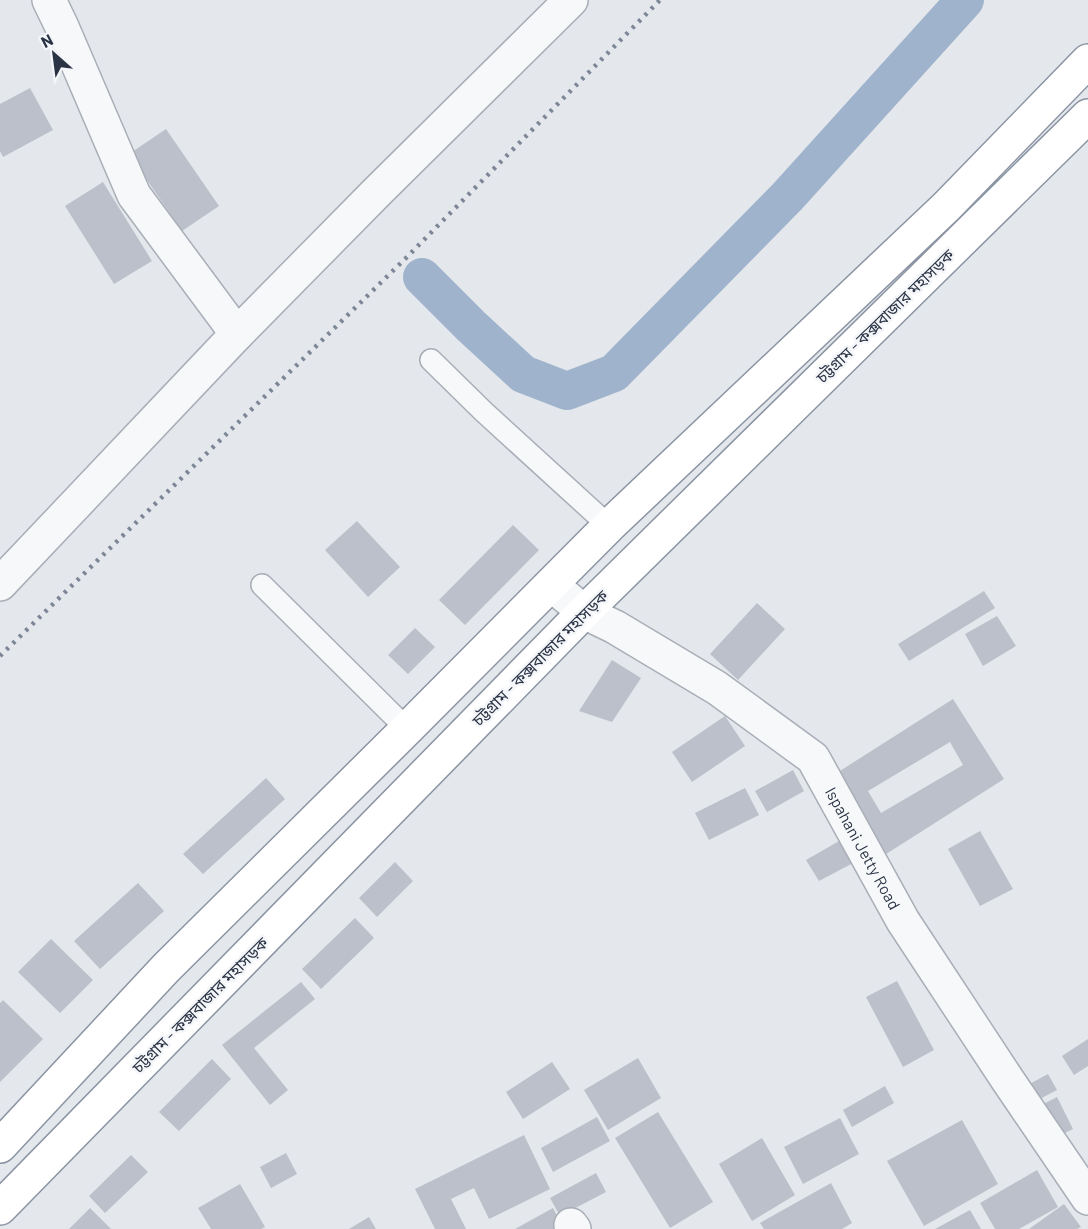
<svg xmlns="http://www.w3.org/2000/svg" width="1088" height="1229" font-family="Barlow,'Noto Sans Bengali',sans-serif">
<rect width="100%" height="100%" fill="#e4e7ec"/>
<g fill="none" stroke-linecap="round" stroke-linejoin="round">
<!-- canal -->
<path stroke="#9fb4cc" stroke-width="38" d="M422,277L471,326L523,374L567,391L614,373L787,197L965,0"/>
</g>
<!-- building -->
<path fill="#bbc0ca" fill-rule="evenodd" d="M30,88L53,130L3,157L0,151V104Z
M166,129L219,206L182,231L129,154Z
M103,182L152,261L114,284L65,206Z
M357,521L400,567L368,597L325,550Z
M513,525L539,550L465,625L439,600Z
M984,591L995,608L909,661L898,644Z
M757,603L785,629L738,680L710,654Z
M997,616L1016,646L983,666L965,634Z
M415,628L435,647L408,674L388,655Z
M612,660L641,678L612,722L579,711Z
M953,699L1004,779L883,856L832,776ZM950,742L963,765L881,813L868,791Z
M725,716L745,746L692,782L672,752Z
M793,770L804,791L767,812L755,791Z
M266,778L285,799L203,874L183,854Z
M745,788L759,815L709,840L695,813Z
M980,831L1013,889L980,906L948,849Z
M841,840L853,863L819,881L806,860Z
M395,862L413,881L377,917L359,898Z
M138,883L164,911L100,969L74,941Z
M355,918L374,938L321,989L302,969Z
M51,939L93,980L60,1013L18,972Z
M897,981L934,1050L903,1067L866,997Z
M301,982L315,999L254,1048L288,1090L270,1105L222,1045Z
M3,1000L43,1039L0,1082V1003Z
M1088,1039V1066L1074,1075L1062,1056Z
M638,1058L661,1098L608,1130L584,1090Z
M212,1059L231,1079L179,1131L159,1112Z
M552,1062L570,1089L523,1119L506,1092Z
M1048,1074L1057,1090L1032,1103L1024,1087Z
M885,1086L894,1103L852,1127L843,1110Z
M1057,1097L1073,1129L1053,1139L1036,1108Z
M658,1112L713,1202L670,1228L615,1138Z
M597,1117L610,1141L553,1172L541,1148Z
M840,1118L859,1154L803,1184L784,1147Z
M962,1120L998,1184L924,1226L887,1161Z
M524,1135L550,1189L489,1219L474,1188L451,1199L466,1229H435L415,1189Z
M762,1138L795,1195L752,1221L719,1164Z
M286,1153L297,1174L271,1188L260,1167Z
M131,1155L148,1172L105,1213L89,1196Z
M1037,1170L1058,1207L1019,1229H995L980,1203Z
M596,1173L606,1192L560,1216L550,1198Z
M831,1183L852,1223L842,1229H764L760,1223Z
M240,1184L265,1227L261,1229H211L198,1208Z
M1064,1204L1081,1227L1077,1229H1029Z
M90,1208L111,1229H69Z
M553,1208L564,1229H515Z
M970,1210L981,1229H935Z
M369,1217L376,1229H349Z"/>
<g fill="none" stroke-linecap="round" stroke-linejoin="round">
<!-- lane casing -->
<g stroke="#a9aeb7" stroke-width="24">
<path id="lane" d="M431,360L484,412L609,526
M262,585L407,729"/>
</g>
<!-- street casing -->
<g stroke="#a9aeb7" stroke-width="36">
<g id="street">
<path d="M49,0L62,27L134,195L237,334"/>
<path d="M0,584L237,334L377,192L571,0"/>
<path id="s1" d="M552,585L584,612L615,627L717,688L813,758L903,921L1007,1079L1088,1198"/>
<path d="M571,1225L574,1229"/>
</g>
</g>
<!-- highway casing -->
<g stroke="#8b94a3" stroke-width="36">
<path id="highway" d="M0,1146L166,968L407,729L609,526L946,207L1088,61
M0,1208L584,612L1088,116"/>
</g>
<!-- lane -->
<use href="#lane" stroke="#f7f8fa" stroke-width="21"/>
<!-- street -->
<use href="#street" stroke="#f7f8fa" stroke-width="33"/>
<!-- highway -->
<use href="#highway" stroke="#fff" stroke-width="33"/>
<!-- rail -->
<path stroke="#7d8696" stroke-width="4.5" stroke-dasharray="3 6" stroke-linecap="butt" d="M0,656L408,256L660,0"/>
</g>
<g text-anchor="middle" stroke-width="5" stroke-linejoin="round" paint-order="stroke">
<!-- street labels -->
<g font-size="16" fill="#2b3445" stroke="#f4f6f9">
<text transform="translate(885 316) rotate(-44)" y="6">চট্টগ্রাম - কক্সবাজার মহাসড়ক</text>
<text transform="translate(540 658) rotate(-45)" y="6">চট্টগ্রাম - কক্সবাজার মহাসড়ক</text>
<text dy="6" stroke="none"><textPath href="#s1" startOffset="417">Ispahani Jetty Road</textPath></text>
<text transform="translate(200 1005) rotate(-45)" y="6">চট্টগ্রাম - কক্সবাজার মহাসড়ক</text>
</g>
</g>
<!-- north arrow -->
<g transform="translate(54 54) rotate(332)" stroke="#f4f6f9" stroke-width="4.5" paint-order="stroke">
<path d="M0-4.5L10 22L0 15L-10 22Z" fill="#2b3445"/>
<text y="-9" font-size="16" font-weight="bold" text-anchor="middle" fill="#2b3445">N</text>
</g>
</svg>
